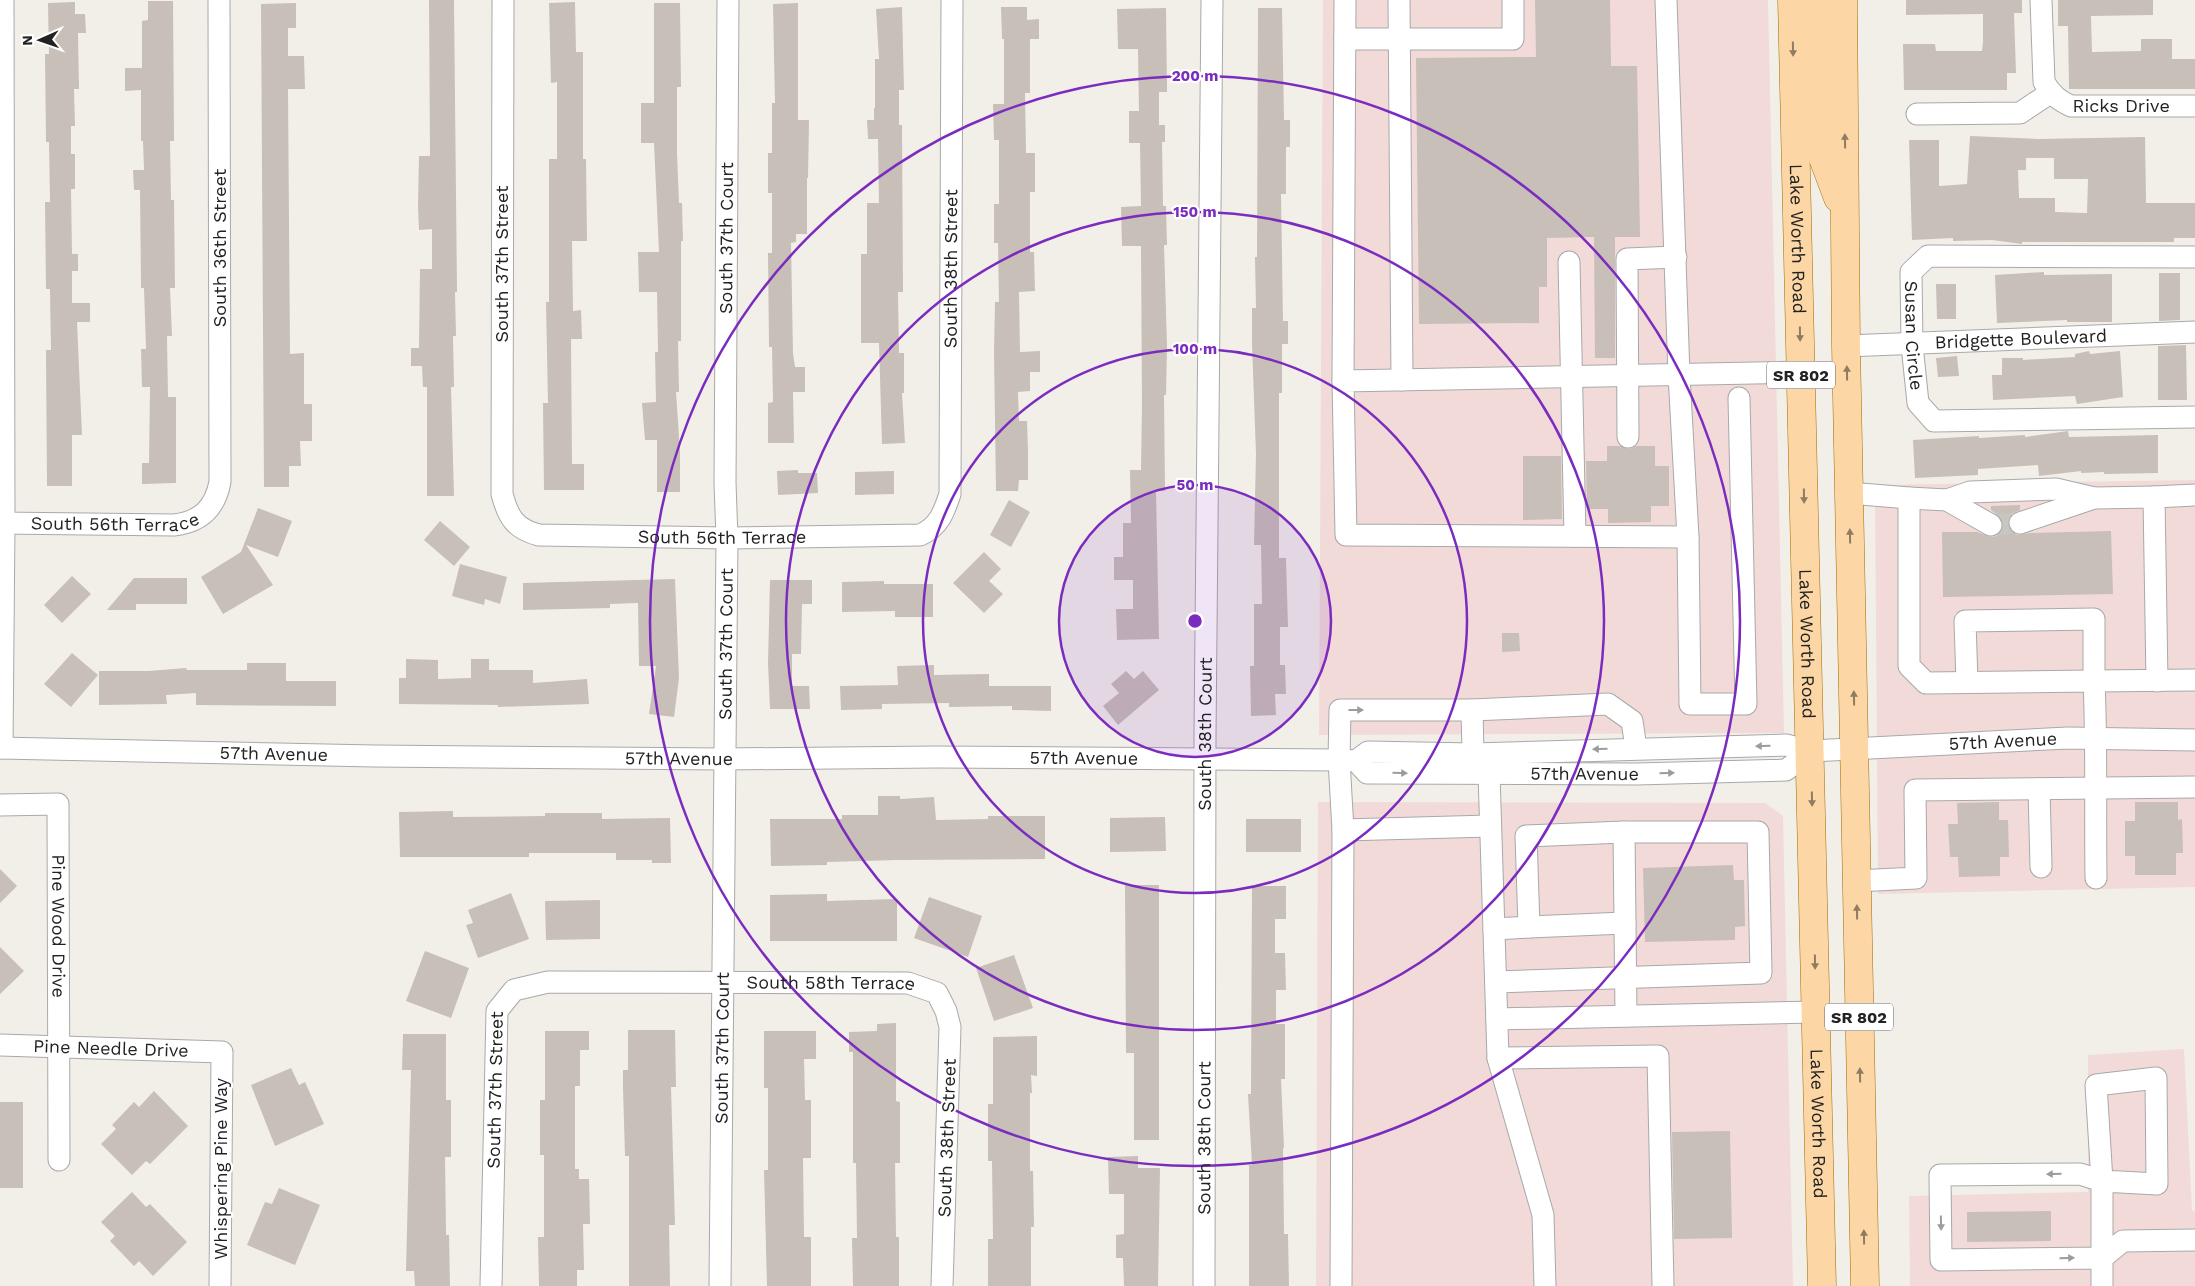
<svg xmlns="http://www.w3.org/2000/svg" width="2195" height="1286" font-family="'Work Sans',sans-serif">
<rect width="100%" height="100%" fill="#f2efe9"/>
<!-- commercial -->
<path fill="#f2dad9" d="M1323,0H1768L1784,733L1319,735Z
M2195,480V887L1878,894L1875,485Z
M1318,802L1765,803L1783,816L1793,1286H1316Z
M2184,1049L2192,1210L2195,1211V1286H1910L1909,1196L2088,1192V1055Z"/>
<!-- building -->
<path fill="#c7bfb8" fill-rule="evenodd" d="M429,0H454L457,292H455L456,336H453L454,387H451L454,496H427V387H423L422,366H411V348H419L420,269H432V229L419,230L418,206L419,156H430Z
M1535,0H1610L1611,66H1637L1640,237H1615V358H1595L1594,237L1547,238V287H1539V323L1419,324L1416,58L1536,57Z
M1906,0H2022V13H2014L2016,73H2007V90H1904L1903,44H1935L1936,51H1982L1983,42V14L1906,15Z
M2058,0H2153V15L2091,16L2092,52L2141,51V39H2172V59H2195V89H2069L2068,26H2058Z
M148,1H173L174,141H170L171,200H174L175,288H170L172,336H167L168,397H176V483L142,484V463H149L150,387H142L141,349H146L144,288H141L140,190H134L133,170H144L143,141H141V90L125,91V68H142V21L148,20Z
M75,2V14H85L86,33H78L79,89H74L75,126H71V154H75V189H71L72,254H78V271H72V303H90V322H77L82,435H72V486H47L46,350H51L50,289H46L45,202H50L49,142H46L45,54H49L48,3Z
M575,2L576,52H583V159H586L587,241H572L573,311L581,310L582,339H571L572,464H584V490H544L543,403H548L546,302H549V159H557V82L551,83L549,3Z
M296,3V28H288V56H304L305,89H288L290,354L304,353V404H312V441H300L301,466H289V487H264L261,4Z
M654,3H680L681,87H677V153L679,203H682L683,241H681V341H678L679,392H676L680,452V492H657V440H645L642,403L656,402L655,352H658L657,292H639L638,252H659L654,143H641V103H654Z
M798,3V120H809L808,178H807V234H796V242L791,243L793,354L795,367H805V392H793L794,443H768V403L773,402L772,347H769L768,253H772V193H768V153H772V103H775L773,4Z
M902,7L904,90H899V125H902L903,292H898L899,353H904V393H902L905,443L882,444L879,343H861V254H867V203H879L878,139H868L867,120H874V108H875V59H879L876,9Z
M1001,7H1027V20L1039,19V39H1030V93H1025L1026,153H1035V192H1030V252H1034L1035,291L1019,292L1020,352L1040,351V372H1030V391L1018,392L1019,421H1027L1028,452V480H1019L1018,491H996L994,352L995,302H999L998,243H994V204H999V140H994L993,104H1004V39H1002Z
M1166,8L1167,92H1159V125H1165V142H1162L1163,206H1166L1167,245H1164L1167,346L1166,395H1164L1165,491H1156L1159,639L1117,640L1116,609H1133V580H1114V557H1123V523H1131L1130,470H1141L1142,406L1141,246H1122L1121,207L1141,206L1140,143H1129V111H1139L1138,49H1118L1117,9Z
M1258,8H1282L1284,120H1290V147H1286V194H1281L1283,321H1288V344H1282V393H1279V558H1286L1288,627H1280V665H1285L1286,694H1275L1276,715L1251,716L1250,666H1254V604H1262L1261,545H1254L1256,454L1252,344V308H1256L1255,257H1257Z
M1970,136L2039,139L2145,137L2146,203H2195V238H2174V242H2022V244L1992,240L1953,241V238L1912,240L1909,140H1939V186L1967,184ZM2026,158H2054V179H2088L2087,213L2055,212V198H2019L2018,170H2026Z
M2044,272V275L2112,274V322H2067V320L1997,323L1995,275Z
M2159,273H2180V320L2159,321Z
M1936,284H1956V319H1937Z
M2186,345L2187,400H2158V346Z
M2089,351L2090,354L2120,351L2123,397L2077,404L2075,396L1993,400L1992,375H2002V358H2023V360L2075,357V354Z
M1957,356L1959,376L1938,377L1936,358Z
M2068,431L2069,437L2158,435V473L2104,474V472L2081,473V471L2039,476L2038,465L1978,469V475L1915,478L1913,440L1979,436V438L2025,435V437Z
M1607,446H1620L1629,449L1636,446H1655V466H1669V506H1651V522L1608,523V509H1587L1586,461H1607Z
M1523,456H1561L1562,519L1523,520Z
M798,470V473H817L818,493L778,495L777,471Z
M894,471V494L855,495V472Z
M1009,500L1030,512L1011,547L990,535Z
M2020,505V510L2011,514L2008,521V527L2017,535L2031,533L2111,531L2113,594L1943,597L1942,532H1977L1991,537L1997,536L2002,532L2003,524L2001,518L1991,510V506Z
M258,508L292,521L278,557L246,545L273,585L223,614L201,577L241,552Z
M440,521L470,547L454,566L424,540Z
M984,552L1001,569L989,581L1003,594L984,613L953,583Z
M460,564L507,577L500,604L485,599L484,605L452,596Z
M72,576L91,594L62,623L44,605Z
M134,578H187V604H136V610H107Z
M675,579L679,678L674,717L649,714L656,666H639L638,603L610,604V608L523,610V583Z
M770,580H812V604H802L801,654H792V686H809L810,709H770L768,663Z
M884,581V584H933V617H895V611L842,612V582Z
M1502,633H1519L1520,651L1502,652Z
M72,653L98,675L71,707L44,684Z
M406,659L438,660V679L471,678V659H489V670H533V683L587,679L589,704L498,707V705L399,704V678H406Z
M247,663H286V681H336V706L196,705V693L166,695L167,704L99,705V671H148L186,668L187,670H247Z
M934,665V675L989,674V686H1051V711L1012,710V706L949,707V703L882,704V709L841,710L840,686L898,685L897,666Z
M1126,671L1134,679L1143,671L1159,690L1118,725L1103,706L1119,693L1111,684Z
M878,796H900V799L934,797L936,820L988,819V816H1045V859L898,860L827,862V865L771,866L770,819H842V815H878Z
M1999,802V820H2008L2009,857H2000V876L1959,877L1958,857H1950L1948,824H1958L1957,803Z
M2135,802H2178V820L2182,819L2183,853H2176V875H2135V856H2125V821H2135Z
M453,811V817L545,816V813H602V819L670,818L671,863H652V860H616V853H529V857H400L399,812Z
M1165,817L1166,851L1110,852V818Z
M1246,819H1301V852H1246Z
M1733,865L1734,880H1744L1745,926L1735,927V940L1645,942L1643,868Z
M0,869L17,886L0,903Z
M1125,885H1159V1140H1134V1053H1126Z
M1252,886H1286V919H1275V953H1285L1286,990H1276V1024H1285V1079H1281L1284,1148H1283L1284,1234H1288L1289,1286H1249V1165H1252L1248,1094H1251Z
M511,893L529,939L478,958L466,925L473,923L468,910Z
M827,894V901L897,899V941H770V895Z
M929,897L982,916L968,957L914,938Z
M600,900V939L546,940L545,901Z
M0,947L24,971L0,994Z
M425,951L469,968L451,1018L406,1001Z
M1014,955L1033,1008L994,1021L976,968Z
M896,1023V1101L900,1102V1163H895L896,1237H899V1286H853L852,1238H857L856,1163H853V1052H849V1032L877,1031V1024Z
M628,1030H675L676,1087H671L675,1225H669L670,1286H629V1156H625L623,1088V1070H628Z
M545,1031H589V1050H580V1086H575V1169H579V1179H589L590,1224H583L584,1270H577V1286H539L538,1237H544V1155H540V1100H545Z
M764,1031H816V1059H804L805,1100H811V1158H803L804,1237H811V1286H767L764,1170H768V1088H764Z
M403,1034H446V1100H451V1157H445L446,1235H449L450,1286H415L414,1271H406L411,1070H402Z
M1037,1036V1076L1031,1075L1032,1093H1030V1171H1033L1034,1227H1031V1286H988V1239H993L992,1161H988V1104H993V1037Z
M291,1068L299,1085L305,1082L324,1124L275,1146L251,1085Z
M154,1091L188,1126L150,1164L146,1161L132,1175L101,1144L116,1129L112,1125L134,1102L139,1107Z
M0,1102H23V1188H0Z
M1730,1131L1732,1238L1674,1239L1672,1132Z
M1138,1156V1168H1160L1158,1286H1124L1123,1258H1116V1235L1124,1234V1194H1109L1108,1157Z
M279,1188L320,1205L295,1265L247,1245L265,1202L272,1204Z
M132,1192L146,1207L150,1204L187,1242L153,1276L139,1261L134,1266L110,1241L115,1236L101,1222Z
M2051,1211V1241L1967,1242V1212Z"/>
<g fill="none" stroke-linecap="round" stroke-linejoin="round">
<!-- minor-tunnel -->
<path stroke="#c8c6c1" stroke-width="21" stroke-dasharray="21 11" stroke-linecap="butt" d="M1991,525L2020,523"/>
<!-- minor casing -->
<g stroke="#a9a9a9" stroke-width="23">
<g id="minor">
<path id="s1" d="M503,0L502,494C508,517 515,529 539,535L727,538L920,535C939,527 944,512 950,494L952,0"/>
<path d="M1399,0L1402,380"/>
<path d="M1666,0L1679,375L1688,537L1346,535L1343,381L1801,372"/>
<path id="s2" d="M2041,0L2044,82C2051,94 2058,100 2071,106H2195"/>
<path d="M1345,39H1513V0"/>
<path d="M1917,114L2020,113L2050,93"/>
<path id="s3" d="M2195,257L1928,256L1911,272L1912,345L1918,403L1934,421L2195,417"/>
<path d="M1569,262L1575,536"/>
<path id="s4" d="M1846,346L2195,332"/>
<path d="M1343,381L1345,0"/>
<path d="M1628,437L1627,259L1676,257"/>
<path d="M1849,493L1909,498V666L1926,683L2094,681C2097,747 2095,812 2096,878"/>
<path d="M2154,497L2195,495"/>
<path d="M1909,498L1947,500L1991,525"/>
<path d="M1947,500L1970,492L2056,489L2094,498"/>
<path id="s5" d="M0,523L174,525C201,522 215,508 220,482L219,0"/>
<path d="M2020,523L2094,498L2154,497L2157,681"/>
<path d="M1688,537L1690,704H1746L1739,398"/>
<path d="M1967,682L1965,621L2094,619V681L2195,680"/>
<path d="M1472,710L1473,754"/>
<path id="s6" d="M0,748L374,756L723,759L936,757L1339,760L1356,761L1367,773L1636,774L1786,770L1811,751"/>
<path d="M2,748L4,523L3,0"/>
<path id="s7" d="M1356,761L1368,752L1473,754L1786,745L1811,751L2068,738L2195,740"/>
<path d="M1489,774L1498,1058L1543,1215L1545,1286"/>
<path d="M2039,789L2041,867"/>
<path id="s8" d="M0,805L58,804L59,1160"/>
<path d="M1343,830L1339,760L1340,710H1472L1608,704L1632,721L1636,748"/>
<path d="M1856,881L1916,878L1915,790L2195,787"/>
<path d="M1529,927L1625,923"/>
<path d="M1494,929L1529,927L1526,836L1624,832"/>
<path d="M1496,982L1761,973L1758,832H1624L1626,1016"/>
<path d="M1497,1019L1816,1012"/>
<path id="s9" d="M0,1045L222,1052L220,1286"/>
<path d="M1498,1058L1658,1056L1663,1286"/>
<path id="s10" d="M491,1286L497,1011L514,990L548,982L908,983L937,993L946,1011L950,1027L942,1286"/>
<path id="s11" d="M720,1286L727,538L725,483L728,0"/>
<path id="s12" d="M1204,1286L1205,736L1212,0"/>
<path d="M1341,1286L1343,830L1490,826"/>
<path d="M2102,1286V1181L2096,1085L2156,1078L2157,1184L2102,1181L2080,1174L1940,1175L1941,1260L2102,1258L2123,1241L2195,1240"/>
</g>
</g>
<!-- major casing -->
<g stroke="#a06b00" stroke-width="29">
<g id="major">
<path id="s13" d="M1792,0L1822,1286"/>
<path d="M1819,0L1823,158L1838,198"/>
<path d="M1843,0L1846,346L1865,1286"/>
</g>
</g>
<!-- minor -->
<use href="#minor" stroke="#fff" stroke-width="21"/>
<!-- major -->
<use href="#major" stroke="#fcd6a4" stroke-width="28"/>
</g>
<!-- one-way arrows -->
<defs><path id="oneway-solid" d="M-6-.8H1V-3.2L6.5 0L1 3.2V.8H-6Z" transform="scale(1.25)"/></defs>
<g fill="#8f7c63">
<use href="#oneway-solid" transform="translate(1793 49) rotate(89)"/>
<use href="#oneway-solid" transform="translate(1845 141) rotate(-91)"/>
<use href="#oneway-solid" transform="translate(1800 334) rotate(89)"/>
<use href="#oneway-solid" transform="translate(1847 373) rotate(-91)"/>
<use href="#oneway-solid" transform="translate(1804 496) rotate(89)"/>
<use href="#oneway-solid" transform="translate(1850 536) rotate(-91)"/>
<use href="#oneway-solid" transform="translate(1854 698) rotate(-91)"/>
<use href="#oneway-solid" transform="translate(1812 799) rotate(89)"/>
<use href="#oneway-solid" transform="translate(1857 912) rotate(-91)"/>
<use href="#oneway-solid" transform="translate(1815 962) rotate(89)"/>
<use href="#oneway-solid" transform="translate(1860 1075) rotate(-91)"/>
<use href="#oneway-solid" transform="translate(1864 1237) rotate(-91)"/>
</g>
<g fill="#9c9c9c">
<use href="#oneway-solid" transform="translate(1356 710)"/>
<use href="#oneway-solid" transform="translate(1763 746) rotate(179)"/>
<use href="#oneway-solid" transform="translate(1600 749) rotate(178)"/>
<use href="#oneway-solid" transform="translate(1400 773) rotate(1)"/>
<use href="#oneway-solid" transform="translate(1667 773) rotate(-1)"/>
<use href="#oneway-solid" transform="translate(2054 1174) rotate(179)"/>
<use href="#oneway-solid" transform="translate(1941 1223) rotate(89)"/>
<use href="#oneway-solid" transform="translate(2067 1258) rotate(-1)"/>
</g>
<!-- distance rings -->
<circle cx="1195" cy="621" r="136" fill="#7b2cbf" fill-opacity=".12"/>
<g fill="none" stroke="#7b2cbf" stroke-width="2.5">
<circle cx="1195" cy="621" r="136"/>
<circle cx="1195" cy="621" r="272"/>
<circle cx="1195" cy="621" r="409"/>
<circle cx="1195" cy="621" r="545"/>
</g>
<g text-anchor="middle" stroke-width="4.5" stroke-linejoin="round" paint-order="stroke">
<!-- shield labels -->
<g fill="#fff" stroke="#646464" stroke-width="1">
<rect x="1767" y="361.5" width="68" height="27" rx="4"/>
<rect x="1825" y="1003.5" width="68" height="27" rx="4"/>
</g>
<g font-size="16" font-weight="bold" fill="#222">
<text x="1801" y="381">SR 802</text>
<text x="1859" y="1023">SR 802</text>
</g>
<!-- street labels -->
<g font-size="18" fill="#222" stroke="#fff">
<text dy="6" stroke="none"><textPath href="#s2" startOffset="169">Ricks Drive</textPath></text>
<text dy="6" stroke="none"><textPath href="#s11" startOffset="1048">South 37th Court</textPath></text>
<text dy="6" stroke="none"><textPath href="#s13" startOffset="239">Lake Worth Road</textPath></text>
<text transform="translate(220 248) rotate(-90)" y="6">South 36th Street</text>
<text transform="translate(502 264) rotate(-90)" y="6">South 37th Street</text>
<text dy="6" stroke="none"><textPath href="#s1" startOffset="1212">South 38th Street</textPath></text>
<text dy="6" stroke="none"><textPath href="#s3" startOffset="354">Susan Circle</textPath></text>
<text dy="6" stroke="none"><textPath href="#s4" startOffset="175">Bridgette Boulevard</textPath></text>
<text dy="6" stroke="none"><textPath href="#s5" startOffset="115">South 56th Terrace</textPath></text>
<text dy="6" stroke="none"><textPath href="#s1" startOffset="736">South 56th Terrace</textPath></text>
<text dy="6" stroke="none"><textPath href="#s11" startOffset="642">South 37th Court</textPath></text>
<text dy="6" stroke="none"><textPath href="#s13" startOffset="644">Lake Worth Road</textPath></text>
<text dy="6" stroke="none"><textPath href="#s12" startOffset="552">South 38th Court</textPath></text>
<text dy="6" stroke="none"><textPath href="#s7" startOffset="651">57th Avenue</textPath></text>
<text dy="6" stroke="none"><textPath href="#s6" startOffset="274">57th Avenue</textPath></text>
<text dy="6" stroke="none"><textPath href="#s6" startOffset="1084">57th Avenue</textPath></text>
<text dy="6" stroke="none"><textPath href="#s6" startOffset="679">57th Avenue</textPath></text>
<text dy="6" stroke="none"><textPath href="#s6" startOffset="1590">57th Avenue</textPath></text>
<text dy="6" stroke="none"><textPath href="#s8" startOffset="180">Pine Wood Drive</textPath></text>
<text dy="6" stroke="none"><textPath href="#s10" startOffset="620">South 58th Terrace</textPath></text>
<text dy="6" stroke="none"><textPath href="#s9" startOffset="111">Pine Needle Drive</textPath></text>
<text dy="6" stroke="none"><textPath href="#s11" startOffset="238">South 37th Court</textPath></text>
<text dy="6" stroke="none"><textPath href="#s10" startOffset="196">South 37th Street</textPath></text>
<text dy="6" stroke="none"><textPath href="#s13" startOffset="1124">Lake Worth Road</textPath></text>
<text transform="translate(947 1138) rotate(-88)" y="6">South 38th Street</text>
<text dy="6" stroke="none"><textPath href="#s12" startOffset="148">South 38th Court</textPath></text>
<text transform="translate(221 1169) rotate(-90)" y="6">Whispering Pine Way</text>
</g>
</g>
<circle cx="1195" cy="621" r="8" fill="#7b2cbf" stroke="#fff" stroke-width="2.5"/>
<g font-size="15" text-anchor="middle" font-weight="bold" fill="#7b2cbf" stroke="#fff" stroke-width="4.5" stroke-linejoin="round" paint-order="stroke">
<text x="1195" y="81">200 m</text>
<text x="1195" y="217">150 m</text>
<text x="1195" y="354">100 m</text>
<text x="1195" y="490">50 m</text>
</g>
<!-- north arrow -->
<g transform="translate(40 40) rotate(268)" stroke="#ffffff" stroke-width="4" paint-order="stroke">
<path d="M0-4L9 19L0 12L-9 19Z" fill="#222222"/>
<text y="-8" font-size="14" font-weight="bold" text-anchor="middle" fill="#222222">N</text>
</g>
</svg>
